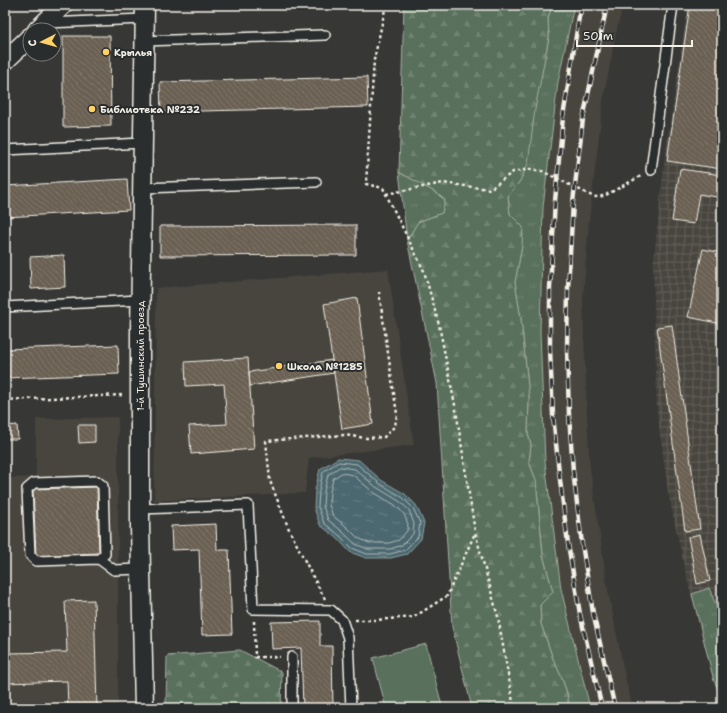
<svg xmlns="http://www.w3.org/2000/svg" width="727" height="713" font-family="'Shantell Sans',sans-serif">
<defs>
<pattern id="industrial-grid" width="8" height="8" patternUnits="userSpaceOnUse"><rect width="8" height="8" fill="#46443e"/><path d="M0 4h8M4 0v8" fill="none" stroke="#615f5a"/></pattern>
<pattern id="grass-tufts" width="24" height="20" patternUnits="userSpaceOnUse"><rect width="24" height="20" fill="#586f5b"/><path d="M3 7l-1-3M5 7V3M7 7l1-3M15 17l-1-3M17 17v-4M19 17l1-3" fill="none" stroke="#718473"/></pattern>
<pattern id="forest-firs" width="22" height="20" patternUnits="userSpaceOnUse"><rect width="22" height="20" fill="#586f5b"/><path d="M5 1l3.5 6h-7zM16 11l3.5 6h-7z" fill="#718473"/></pattern>
<pattern id="water-ripples" width="26" height="14" patternUnits="userSpaceOnUse"><rect width="26" height="14" fill="#4c6870"/><path d="M2 4q2-2 4 0t4 0M15 11q2-2 4 0t4 0" fill="none" stroke="#667e84"/></pattern>
<pattern id="building-back-hatch" width="6" height="6" patternUnits="userSpaceOnUse"><rect width="6" height="6" fill="#6a6152"/><path d="M-1 5l2 2M0 0l6 6M5-1l2 2" fill="none" stroke="#80786b"/></pattern>
</defs>
<rect width="100%" height="100%" fill="#373735"/>
<filter id="ink" filterUnits="userSpaceOnUse"><feTurbulence type="fractalNoise" baseFrequency=".025" numOctaves="2"/><feDisplacementMap in="SourceGraphic" scale="8" xChannelSelector="R" yChannelSelector="G"/><feConvolveMatrix kernelMatrix="1 2 1 2 8 2 1 2 1" color-interpolation-filters="sRGB"/></filter>
<g filter="url(#ink)">
<!-- built -->
<path fill="#46443e" d="M574,5H623L615,38L603,102L589,221L583,300L587,415L590,467L608,590L626,681L633,708H590L561,589L545,462L540,332L543,207L558,82Z
M388,269L414,445L309,458L305,493L154,501L156,288Z
M118,417V708H5V478L36,477V419Z"/>
<!-- industrial -->
<path fill="url(#industrial-grid)" d="M688,5H722V697L714,681L687,579L668,492L657,411L653,267L664,164Z"/>
<!-- grass -->
<path fill="url(#grass-tufts)" stroke="#a6b0a2" d="M552,5H574L558,82L543,207L540,332L545,462L561,589L590,708H569L567,693L561,676L553,659L541,624L540,605L553,592L543,555L536,480L529,462L531,445L528,434L529,396L521,319L515,282L522,246L510,214L508,195L520,181L549,37L548,18Z
M399,172L435,192L445,200L442,213L418,222L407,240Z
M709,588L722,620V697L714,681L692,594Z"/>
<!-- forest -->
<path fill="url(#forest-firs)" stroke="#a6b0a2" d="M404,5H552L548,18L549,37L535,109L528,164L520,181L508,196L510,214L523,227L522,246L515,282L521,319L529,396L528,434L531,445L529,462L536,480L543,555L553,592L540,605L541,624L553,659L561,676L567,693L569,708H472L452,627L437,383L407,240L418,222L442,213L445,200L435,192L399,172Z
M240,650L282,672L281,708H166L167,656Z"/>
<!-- pitch -->
<path fill="#586f5b" stroke="#a6b0a2" d="M426,644L442,706L433,708H386L373,658Z"/>
<!-- water -->
<path fill="url(#water-ripples)" stroke="#8f9fa0" d="M338,458L359,460L381,480L405,494L416,505L424,523L421,539L407,554L391,558H366L350,552L337,538L320,525L314,508L315,490L320,469Z"/>
<g fill="none" stroke-linecap="round" stroke-linejoin="round">
<!-- shore -->
<path stroke="#b1bab8" stroke-width="1" d="M339,462L357,464L379,483L402,497L413,508L420,523L418,537L405,550L390,554H367L352,548L339,535L324,523L318,507L319,491L323,472Z
M340,467L355,469L376,487L399,501L409,510L414,524L413,534L402,545L390,549H368L355,544L343,532L328,520L323,506L324,491L328,475Z
M342,473L353,475L373,492L395,505L404,514L408,524L407,531L399,540L389,543H369L358,538L347,527L333,516L329,505L330,492L333,479Z"/>
</g>
<!-- building -->
<path fill="url(#building-back-hatch)" stroke="#f4f1e8" d="M690,5H722V169L667,161Z
M63,36H110L111,126L63,127Z
M367,77L368,107L161,112L160,82Z
M680,169L722,175V198L699,194L694,224L672,221Z
M127,179L129,210L5,217V186Z
M356,225V255L160,256V226Z
M703,249L722,253V324L688,317Z
M64,255L65,287L31,289L30,257Z
M357,298L373,424L342,429L324,304Z
M672,325L700,529L685,531L657,327Z
M118,345L119,374L5,378V349Z
M248,358L254,449L191,454L189,426L227,424L224,384L186,386L185,362Z
M332,360L334,373L250,386L249,372Z
M17,425L18,439H5V426Z
M78,425H95V442L79,443Z
M97,487L99,553L36,556L33,489Z
M216,524L217,550H229L232,634L202,635L199,549L172,550L171,526Z
M700,534L710,581L697,584L688,537Z
M94,600L97,708H68L67,681L5,683V653L67,652L65,601Z
M320,621V646H332L333,708H303L301,648L272,649L271,622Z"/>
<g fill="none" stroke-linecap="round" stroke-linejoin="round">
<!-- service casing -->
<g stroke="#f4f1e8" stroke-width="12">
<path id="service" d="M46,23L144,19
M144,41L325,35
M5,150L142,143
M651,170L673,5
M142,188L316,182
M5,307L140,300
M140,509L248,505L253,609L331,610L342,620L348,638L351,708
M99,559L105,554L103,486L97,481L34,483L27,489L30,555L36,561L99,559L114,570L141,569
M292,708V657"/>
</g>
<!-- minor casing -->
<g stroke="#f4f1e8" stroke-width="21">
<path id="minor" d="M37,30L63,5
M5,61L30,37
M144,708L140,525V334L145,5"/>
</g>
<!-- path -->
<path stroke="#f4f1e8" stroke-width="2.5" stroke-dasharray="3 3" stroke-linecap="butt" d="M386,5L374,60L366,184L383,188L424,271L439,325L456,410L475,532L498,617L514,708
M386,194L443,183L480,188L490,189L513,172L530,169L542,171L594,197L604,196L641,176
M5,400L123,395
M325,599L312,575L288,527L270,481L266,441L344,435L366,438L384,437L395,426L397,414L379,292
M355,620H376L414,617L447,596L475,533
M254,621L255,657H280"/>
<!-- service -->
<use href="#service" stroke="#2a2d2e" stroke-width="9"/>
<!-- minor -->
<use href="#minor" stroke="#2a2d2e" stroke-width="18"/>
<!-- rail casing -->
<g stroke="#f4f1e8" stroke-width="4.5">
<path id="rail" d="M583,5L579,17L563,117L555,201L550,288V349L553,415L559,472L568,544L580,614L602,708
M607,5L583,119L573,202L568,288L567,349L569,415L573,471L582,544L593,613L615,708"/>
</g>
<!-- rail -->
<use href="#rail" stroke="#2a2d2e" stroke-width="3" stroke-dasharray="9" stroke-linecap="butt"/>
</g>
</g>
<!-- markers -->
<g fill="#ffd166" stroke="#2a2d2e" stroke-width="1.5">
<circle cx="106" cy="52" r="4"/>
<circle cx="92" cy="109" r="4"/>
<circle cx="279" cy="366" r="4"/>
</g>
<g text-anchor="middle" stroke-width="4" stroke-linejoin="round" paint-order="stroke">
<!-- poi labels -->
<g font-size="10" font-weight="bold" fill="#f4f1e8" stroke="#2a2d2e" text-anchor="start">
<text x="114" y="56">Крылья</text>
<text x="100" y="113">Библиотека №232</text>
<text x="287" y="370">Школа №1285</text>
</g>
<!-- street labels -->
<g font-size="10" fill="#f4f1e8" stroke="#2a2d2e">
<text transform="translate(140 356) rotate(-90)" y="4">1-й Тушинский проезд</text>
</g>
</g>
<!-- margin -->
<rect width="727" height="713" fill="none" stroke="#2a2d2e" stroke-width="20"/>
<rect x="10" y="10" width="707" height="693" fill="none" stroke="#f4f1e8" stroke-width="1.5" filter="url(#ink)"/>
<!-- north arrow -->
<g transform="translate(42 42) rotate(264)"><circle r="19" fill="#2a2d2e" stroke="#7b7b78"/>
<path d="M0-3L7 15L0 10L-7 15Z" fill="#ffd166"/>
<text y="-6" font-size="11" font-weight="bold" text-anchor="middle" fill="#f4f1e8">С</text>
</g>
<!-- scale -->
<path d="M577 40v6h115v-6" fill="none" stroke="#f4f1e8" stroke-width="2"/>
<text x="583" y="40" font-size="12" fill="#f4f1e8" stroke="#2a2d2e" stroke-width="3" paint-order="stroke">50 m</text>
</svg>
